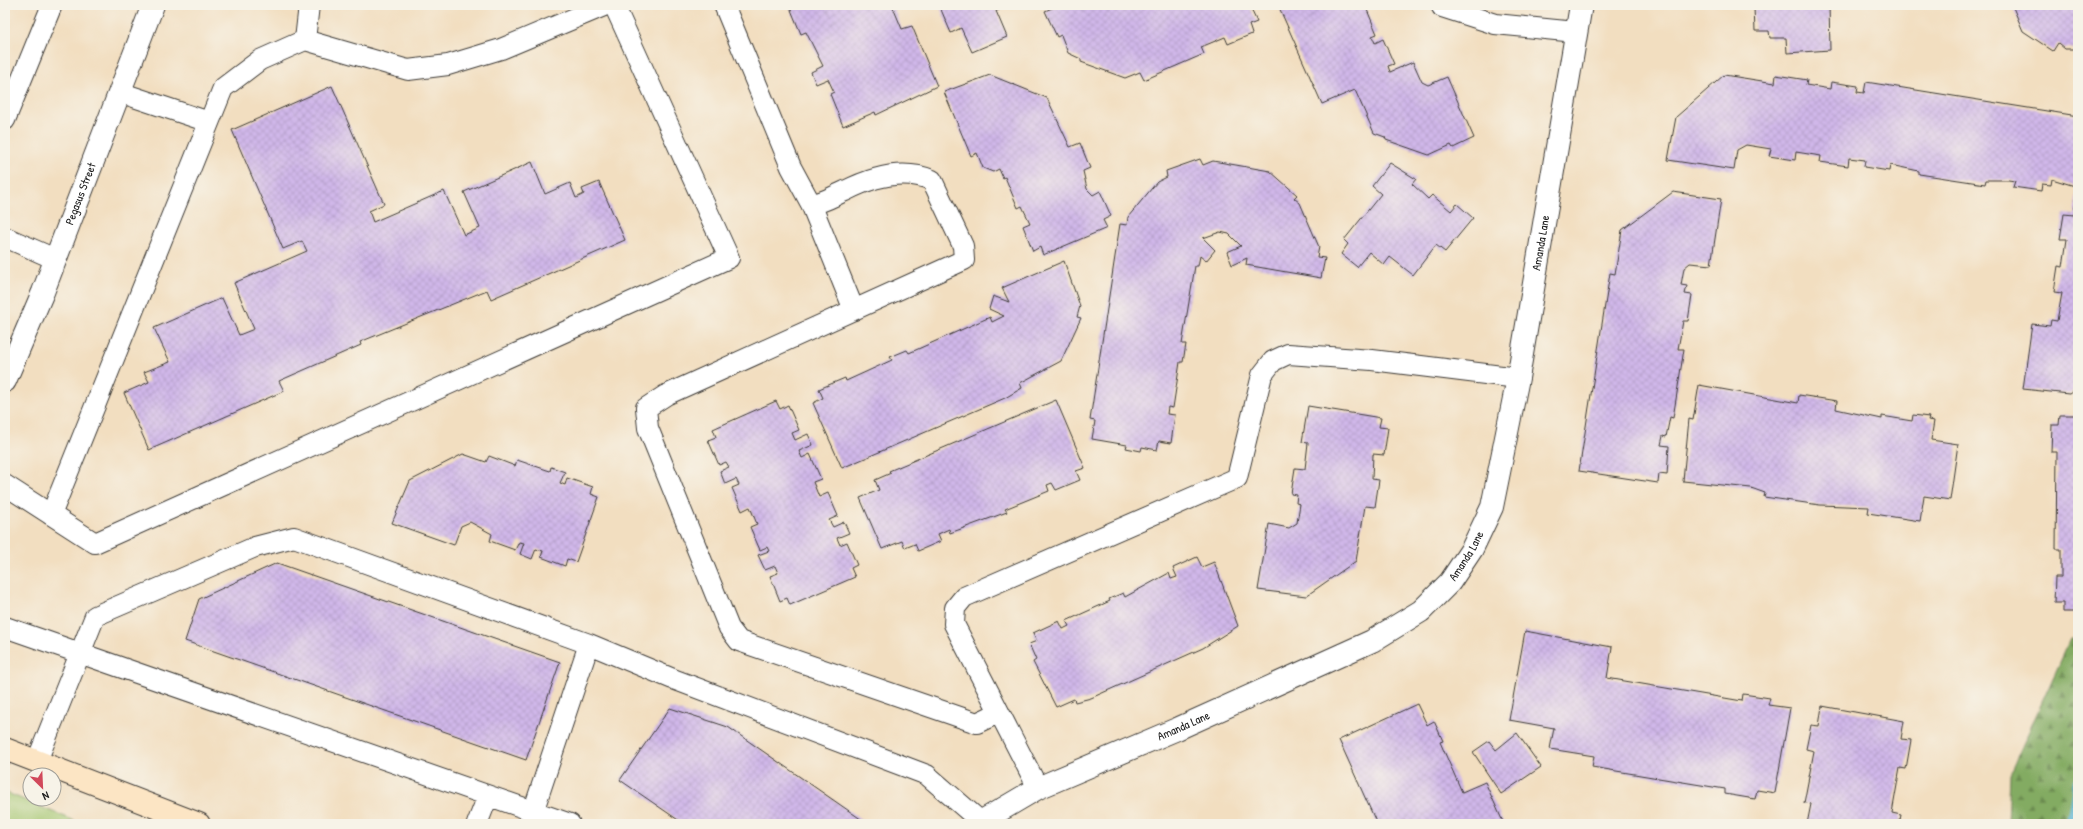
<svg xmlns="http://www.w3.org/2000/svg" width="2083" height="829" font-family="'Patrick Hand',sans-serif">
<defs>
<pattern id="forest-firs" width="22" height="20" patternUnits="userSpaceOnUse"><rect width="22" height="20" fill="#83ab62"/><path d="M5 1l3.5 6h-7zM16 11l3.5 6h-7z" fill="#6a8a50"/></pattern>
<pattern id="building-cross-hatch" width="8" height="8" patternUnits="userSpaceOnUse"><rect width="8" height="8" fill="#d0b7e9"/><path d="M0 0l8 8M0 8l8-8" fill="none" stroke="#b29dc7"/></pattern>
</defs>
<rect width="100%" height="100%" fill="#f7f3e8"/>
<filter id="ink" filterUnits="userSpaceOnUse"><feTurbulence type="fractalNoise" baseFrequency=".025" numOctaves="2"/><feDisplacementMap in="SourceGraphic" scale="8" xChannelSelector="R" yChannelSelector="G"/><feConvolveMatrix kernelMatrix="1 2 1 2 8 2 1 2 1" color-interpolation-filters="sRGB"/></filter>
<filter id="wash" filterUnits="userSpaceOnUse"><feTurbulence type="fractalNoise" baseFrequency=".012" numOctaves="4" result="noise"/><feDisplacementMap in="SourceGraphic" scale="16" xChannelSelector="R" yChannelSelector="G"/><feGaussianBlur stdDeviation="0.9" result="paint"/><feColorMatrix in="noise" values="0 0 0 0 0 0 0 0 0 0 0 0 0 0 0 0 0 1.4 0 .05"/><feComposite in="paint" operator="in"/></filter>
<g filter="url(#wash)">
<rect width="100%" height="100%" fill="#f2dec0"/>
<!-- green -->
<path fill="#a4c66f" stroke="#607146" d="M5,792L82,824H5Z"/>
<!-- forest -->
<path fill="url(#forest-firs)" stroke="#50643f" d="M2078,637V824H2008L2010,773L2071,638Z"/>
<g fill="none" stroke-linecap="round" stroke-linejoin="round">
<!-- stream -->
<path stroke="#56b3d4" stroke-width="10" d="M2071,824L2078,781"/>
</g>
<g id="blocks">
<!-- building -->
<path fill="url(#building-cross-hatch)" d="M789,5H892L902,29L912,26L937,86L876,115L875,112L843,126L830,94L834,92L828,79L816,84L811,72L823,66L806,32L801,34Z
M939,5H1011L996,11L1007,37L972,52L961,28L951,33Z
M1059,5H1118L1124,8L1130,5H1249L1257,22L1249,25L1252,34L1228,44L1225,37L1201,47L1204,54L1144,80L1140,72L1125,78L1081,62V59L1068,53L1061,35L1057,37L1045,11Z
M1278,5H1365L1377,34L1372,36L1375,43L1383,39L1394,64L1388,66L1390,72L1413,62L1422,82L1428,85L1447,77L1474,138L1453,148L1451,145L1429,155L1386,140L1385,137L1374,133L1355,90L1322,104Z
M1748,5H1829L1830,50L1787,53L1786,38H1770L1769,31H1755L1754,8H1748Z
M2012,5H2078V49H2065L2058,43L2053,51L2023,31Z
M990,75L1047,98L1070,147L1080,143L1090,168L1083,171L1087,189L1093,195L1100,191L1111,216L1103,220L1107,228L1043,255L1040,247L1033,251L1023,226L1030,223L1022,206L1018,208L1005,177L1003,178L999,169L993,172L983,168L977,153L971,156L944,92Z
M1724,75L1775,83L1776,75L1807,80L1806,85L1830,89L1831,82L1858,86L1857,92L1864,93L1866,82L2078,116V187L2052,179L2051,185L2042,184L2041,191L2013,187L2015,181L2008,180H1986L1985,184L1919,174V171L1890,165L1889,171L1864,167L1865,160L1849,158L1848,166L1820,162L1821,156L1796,152L1795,160L1769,156L1771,149L1746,145L1737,150L1734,170L1668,160L1676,117Z
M332,86L384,204L369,211L373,222L444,191L464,235L480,228L464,192L532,162L545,194L570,183L576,198L584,194L582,189L599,182L625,240L491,299L487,290L360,342L361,345L279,381L284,391L149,450L124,393L149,382L144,372L170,362L154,328L222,298L239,335L254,329L234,283L307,251L302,241L283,249L232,130Z
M1200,159L1203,165L1213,161L1270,171L1297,195L1294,198L1300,203L1319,247L1317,257L1325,258L1321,278L1246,265L1247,258L1232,265L1227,252L1241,246L1229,234L1220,232L1203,238L1215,250L1206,261L1200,256L1198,266H1195L1182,344H1186L1183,362H1180L1173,408L1168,407L1167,414L1175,415L1171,443L1159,441L1157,450L1142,447L1141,451L1126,448L1127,445L1092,439L1095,421L1090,420L1120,224L1127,225L1128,217L1157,182L1167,177L1166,171Z
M1390,163L1416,179L1412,184L1428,199L1432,195L1451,211L1457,204L1473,218L1445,252L1436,245L1413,275L1390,257L1384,265L1369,252L1357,267L1341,254L1348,244L1344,240L1381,194L1372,186Z
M2077,191L2078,388L2069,394L2023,389L2032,324L2050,326L2051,320L2057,321L2062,293L2054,292L2058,266L2063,267L2067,239H2060L2064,214L2074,215Z
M1673,192L1721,199L1711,265L1690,263L1684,268L1681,285L1687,286L1685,294L1692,295L1688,321H1683L1678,349H1684L1673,418L1670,417L1666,437L1663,436L1661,445L1669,446L1667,475L1659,474L1658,483L1579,471L1610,273L1615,274L1622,230Z
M1064,261L1080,306L1077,317L1081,318L1061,361L1020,383L1022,388L1005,398L842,468L813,403L823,398L819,389L845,378L846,381L892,360L890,357L907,350L909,353L990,317L992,322L1004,316L989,309L993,296L1009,302L1002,288Z
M1699,385L1798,403L1799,395L1837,401L1836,409L1882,419V416L1912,421L1913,415L1929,417L1928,420L1934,421L1931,440L1958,444L1950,500L1924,496L1920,521L1868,513L1869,507L1820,505L1764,497L1765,493L1751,488L1683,481L1689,419L1693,420Z
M1056,400L1085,468L1076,471L1080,480L1056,490L1052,483L1047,485L1049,491L1005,509L1007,512L950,533L949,529L938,534L941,541L918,551L915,544L905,548L902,541L882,549L860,498L879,490L875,480L891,473L889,471Z
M776,401L780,409L788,405L799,430L792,433L795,440L808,434L813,445L799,451L802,458L810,454L821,479L813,482L819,497L828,493L838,516L829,520L833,527L844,522L849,533L837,538L840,545L847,542L857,565L851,568L855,577L790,605L787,598L780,601L770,576L778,573L775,566L765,570L758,555L769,551L767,547L760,550L750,527L757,524L750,507L742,511L732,488L739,485L736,479L725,484L720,471L729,467L726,462L719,465L708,440L716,437L713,429Z
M1308,406L1381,418L1379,427L1388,428L1384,455L1373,454L1372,479L1379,480L1375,507L1365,506L1356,561L1306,596L1258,590L1269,524L1289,528L1297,523L1300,504L1296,503L1297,495L1291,494L1295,468L1305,469L1308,443L1302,442Z
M2060,415H2078V612H2063V603H2054L2055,577H2061V549H2056L2057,452H2051L2052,425H2059Z
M463,454L486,462L489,456L515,466L517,460L550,471L551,467L565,472L560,483L565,485L567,478L593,487L591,494L599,497L576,562L567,559L565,566L541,557L543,551L536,549L532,559L520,554L524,543L519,542L515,550L490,541L492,534L470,522L461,526L454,545L392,523L410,481Z
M1197,557L1202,567L1214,562L1238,626L1203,648L1091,698L1075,702L1074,699L1056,707L1033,662L1036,660L1029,644L1037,641L1033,633L1059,621L1063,629L1069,626L1066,621L1110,601L1109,599L1123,593L1125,597L1169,573L1171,579L1177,577L1173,568Z
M277,563L560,662L526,760L185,641L199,599Z
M1525,631L1612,647L1607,678L1742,701L1743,694L1770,698L1768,705L1790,708L1775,793L1757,790L1755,799L1725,794V789L1592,767L1594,756L1550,749L1554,728L1509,720Z
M1417,704L1427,725L1434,721L1443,741L1440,742L1462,792L1485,782L1504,824H1407L1405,821L1399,824H1377L1339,740Z
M1822,706L1904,721L1901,739L1911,740L1906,769L1900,768L1892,813L1901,815L1899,824H1807L1811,804L1804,803L1814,751L1806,749L1811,725L1819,726Z
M670,708L728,727L865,822L863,824H684L620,780Z
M1517,733L1541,767L1501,794L1473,752L1489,741L1496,750Z"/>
</g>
</g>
<g filter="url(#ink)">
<use href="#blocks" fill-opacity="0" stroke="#3c3935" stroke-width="1"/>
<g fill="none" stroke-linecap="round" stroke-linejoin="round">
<!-- service casing -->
<g stroke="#3c3935" stroke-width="22">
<path id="service" d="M309,5L305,40L408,70L448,65L501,49L606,5
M724,5L791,167L811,204C824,203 833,196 845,191C872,177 903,168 932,180L963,246L964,260L666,395L646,408L648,428L729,628L739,641L977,723L998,713
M1441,5L1442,7L1495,24L1576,32
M119,92L209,122
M5,120L52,5
M811,204L854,310
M5,237L55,259
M5,485L95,543L729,258L614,5
M51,515L223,88L260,60L305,40
M5,627L570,824
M37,761L95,616L255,547L294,537L589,644L673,679L927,775L980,821
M1038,788L954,624L955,608L964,597L1237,478L1262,375L1273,361L1288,354L1372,360L1518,378
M533,812L589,644
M477,824L488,796"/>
</g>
<!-- minor casing -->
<g stroke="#3c3935" stroke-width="24">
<g id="minor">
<path id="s1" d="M5,381L43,292L153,5"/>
<path id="s2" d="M977,824L1038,788L1177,729L1372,641L1421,611L1450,582L1472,549L1492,507L1518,378L1581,5"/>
</g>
</g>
<!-- secondary casing -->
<g stroke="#3c3935" stroke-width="24">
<path id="secondary" d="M5,749L199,824"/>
</g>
<!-- service -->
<use href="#service" stroke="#fff" stroke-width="20"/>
<!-- minor -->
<use href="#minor" stroke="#fff" stroke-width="22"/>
<!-- secondary -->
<use href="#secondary" stroke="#fce5c4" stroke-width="22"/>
</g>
</g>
<g text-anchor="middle" stroke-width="3" stroke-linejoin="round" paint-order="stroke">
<!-- street labels -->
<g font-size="12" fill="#1c1c1c" stroke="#f7f3e8">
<text dy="4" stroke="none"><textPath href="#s1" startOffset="202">Pegasus Street</textPath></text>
<text dy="4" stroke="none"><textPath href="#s2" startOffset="889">Amanda Lane</textPath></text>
<text dy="4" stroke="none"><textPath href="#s2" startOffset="565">Amanda Lane</textPath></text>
<text dy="4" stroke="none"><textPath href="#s2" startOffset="229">Amanda Lane</textPath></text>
</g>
</g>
<!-- margin -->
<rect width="2083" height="829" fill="none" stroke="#f7f3e8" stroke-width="20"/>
<!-- north arrow -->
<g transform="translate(42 787) rotate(156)"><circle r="19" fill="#f7f3e8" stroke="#9f9d96"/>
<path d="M0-3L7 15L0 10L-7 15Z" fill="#d1495b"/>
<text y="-6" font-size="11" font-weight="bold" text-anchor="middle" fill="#1c1c1c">N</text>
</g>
</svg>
